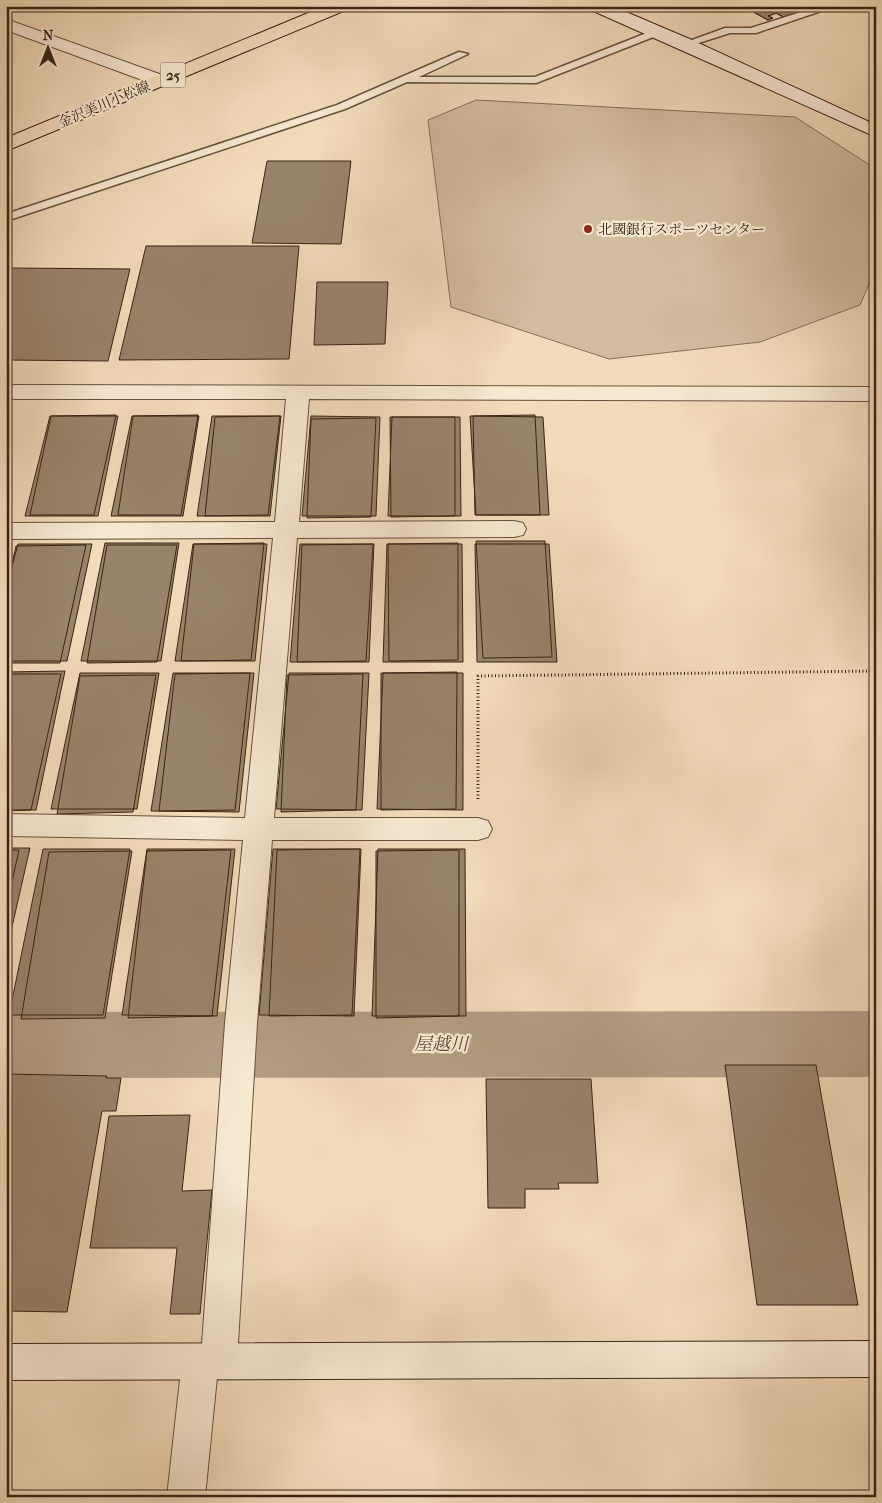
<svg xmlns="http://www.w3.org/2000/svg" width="882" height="1503" font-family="'IM FELL French Canon','Noto Serif JP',serif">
<rect width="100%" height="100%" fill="#f2dbba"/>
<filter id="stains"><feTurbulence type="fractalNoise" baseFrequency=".004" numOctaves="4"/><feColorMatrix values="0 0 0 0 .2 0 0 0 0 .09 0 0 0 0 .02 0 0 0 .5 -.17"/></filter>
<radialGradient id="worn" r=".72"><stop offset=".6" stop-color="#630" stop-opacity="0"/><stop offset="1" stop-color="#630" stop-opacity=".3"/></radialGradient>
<!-- green -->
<path fill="#d2bc9e" stroke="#847059" d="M476,100L795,117L876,169V268L860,305L760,342L609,359L451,307L428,120Z"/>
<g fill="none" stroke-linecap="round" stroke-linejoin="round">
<!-- river -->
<path fill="#b29d82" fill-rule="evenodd" d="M876,1011V1077L6,1078V1012Z"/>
</g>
<!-- building -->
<path fill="#98846a" stroke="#372514" d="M752,6H816L785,18L776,13L768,16L773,18L768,20L746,8Z
M752,6H816L785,18L776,13L768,16L773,18L768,20L746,8Z
M267,161H351L341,244L252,243Z
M146,246H299L289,359L119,360Z
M12,268L130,269L108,361L6,360V286Z
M317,282H388L385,344L314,345Z
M116,415L94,515H30L51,416Z
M198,415L181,515H118L133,416Z
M535,415L540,515H476L470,416Z
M50,416H118L98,516H25Z
M132,416H199L183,516H111Z
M212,416H281L270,516H197Z
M280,416L268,515L205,516L215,417Z
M311,416L380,417L376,516H302Z
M473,416L543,417L549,515H475Z
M390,417H455V516L391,517Z
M392,417H460L461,516H388Z
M376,418L371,517L307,518L311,419Z
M476,541H545L552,657L483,658Z
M105,543H179L161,661H81Z
M264,543L251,660L181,661L194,544Z
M458,543V660L389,661L388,544Z
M18,544H92L67,661H6V589Z
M193,544H267L255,661H175Z
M300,544H374L369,662H290Z
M373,544L366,661L297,662L302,545Z
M387,544H462L463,662H383Z
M475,544H549L557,662H477Z
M86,545L60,663H6V589L16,546Z
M107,545H177L157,662L87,663Z
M65,671L36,810H6V672Z
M457,672L456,809L381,810V673Z
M80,673H159L137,809H51Z
M173,673H254L239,812L151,811Z
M250,673L235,810L159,811L175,674Z
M289,673H369L362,810L276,809Z
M383,673H463V810L377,809Z
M6,674H61L31,810L6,811Z
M363,674L356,810L281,812L287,675Z
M156,675L133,812L57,814L80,676Z
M6,848H30L6,953Z
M43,849H130L103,1015H9Z
M147,849H235L217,1016L122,1015Z
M273,849H361L354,1016L259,1015Z
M360,849L352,1015L269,1016L277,850Z
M378,849H465L466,1016H372Z
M6,850H19L6,909Z
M231,850L212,1016L128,1018L147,851Z
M459,850V1016L376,1018V851Z
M132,851L105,1018L21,1019L49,852Z
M725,1065H816L858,1305H757Z
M6,1074L107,1076L106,1078H121L116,1111H102L67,1312L6,1311V1141L10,1123H6Z
M486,1079H591L598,1183H558L559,1189H525V1208H488Z
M190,1115L182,1191L212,1190L200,1314H170L177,1248H90L109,1116Z"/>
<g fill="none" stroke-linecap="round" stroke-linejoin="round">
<!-- lane casing -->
<g stroke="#66523e" stroke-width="3">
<path id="lane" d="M820,6H836L756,33H730L686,47L681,44L725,28H751Z
M657,29L661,30V34L536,83L407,82L345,109L6,221V214L337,105L459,52L468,54L419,77H535Z"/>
</g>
<!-- street casing -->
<g stroke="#66523e" stroke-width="2">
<path id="street" d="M6,19L165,76L168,80L165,84H153L6,30Z
M6,385L876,387V401L309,399L299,522L514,521L523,523L526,529L523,535L514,537L297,538L274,818H478L488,821L492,829L488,837L478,840H272L257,1023L237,1360L232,1373L217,1377L205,1497H167L182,1361L187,1348L202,1344L225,1023L243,840L6,836V814L245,818L273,538L6,539V523L275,522L286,399H6Z"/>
</g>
<!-- secondary casing -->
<g stroke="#372514" stroke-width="2">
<path id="secondary" d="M589,6H612L692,40L876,125V137L591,10Z
M876,1341V1377L6,1380V1344Z"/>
</g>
<!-- primary casing -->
<g stroke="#372514" stroke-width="2">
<path id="primary" d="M325,6H348L346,10L6,151V138Z"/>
</g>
<!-- path -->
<path stroke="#372514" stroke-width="3" stroke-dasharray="1 2.5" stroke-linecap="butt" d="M478,799V676L876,671"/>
<!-- lane -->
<use href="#lane" fill="#f7e8d2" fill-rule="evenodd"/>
<!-- street -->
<use href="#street" fill="#f7e8d2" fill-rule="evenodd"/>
<!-- secondary -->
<use href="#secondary" fill="#f7e8d2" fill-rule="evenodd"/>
<!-- primary -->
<use href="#primary" fill="#f2dbba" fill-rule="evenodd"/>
</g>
<!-- markers -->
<circle fill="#8f2418" stroke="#f7e8d2" stroke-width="2" cx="588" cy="229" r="5"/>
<g text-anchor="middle" stroke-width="4.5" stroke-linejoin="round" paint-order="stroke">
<!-- far-street labels -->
<g font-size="14" fill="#372514" stroke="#f7e8d2">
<text transform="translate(104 104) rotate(-23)" y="5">金沢美川小松線</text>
</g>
<!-- far-poi labels -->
<g font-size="14" fill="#372514" stroke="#f7e8d2" text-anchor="start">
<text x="598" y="234">北國銀行スポーツセンター</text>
</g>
<!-- shield labels -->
<rect fill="#f7e8d2" stroke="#71604d" stroke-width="1" x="160.5" y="62.5" width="25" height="25" rx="4"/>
<g font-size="15" font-weight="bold" fill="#372514">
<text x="173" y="80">25</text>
</g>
<!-- water labels -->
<g font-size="18" font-style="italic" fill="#5c4935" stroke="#f7e8d2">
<text x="441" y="1050">屋越川</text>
</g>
</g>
<!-- margin -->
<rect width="882" height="1503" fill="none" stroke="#f2dbba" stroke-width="25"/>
<rect x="8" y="8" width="867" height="1488" fill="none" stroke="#372514" stroke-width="2.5"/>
<rect x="12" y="12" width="857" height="1478" fill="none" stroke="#372514"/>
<!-- north arrow -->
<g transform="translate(48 48)" stroke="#f7e8d2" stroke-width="4" paint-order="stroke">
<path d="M0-4L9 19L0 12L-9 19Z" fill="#372514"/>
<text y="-8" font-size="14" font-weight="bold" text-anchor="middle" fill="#372514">N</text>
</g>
<rect width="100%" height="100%" filter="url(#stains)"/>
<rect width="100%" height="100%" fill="url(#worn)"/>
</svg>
